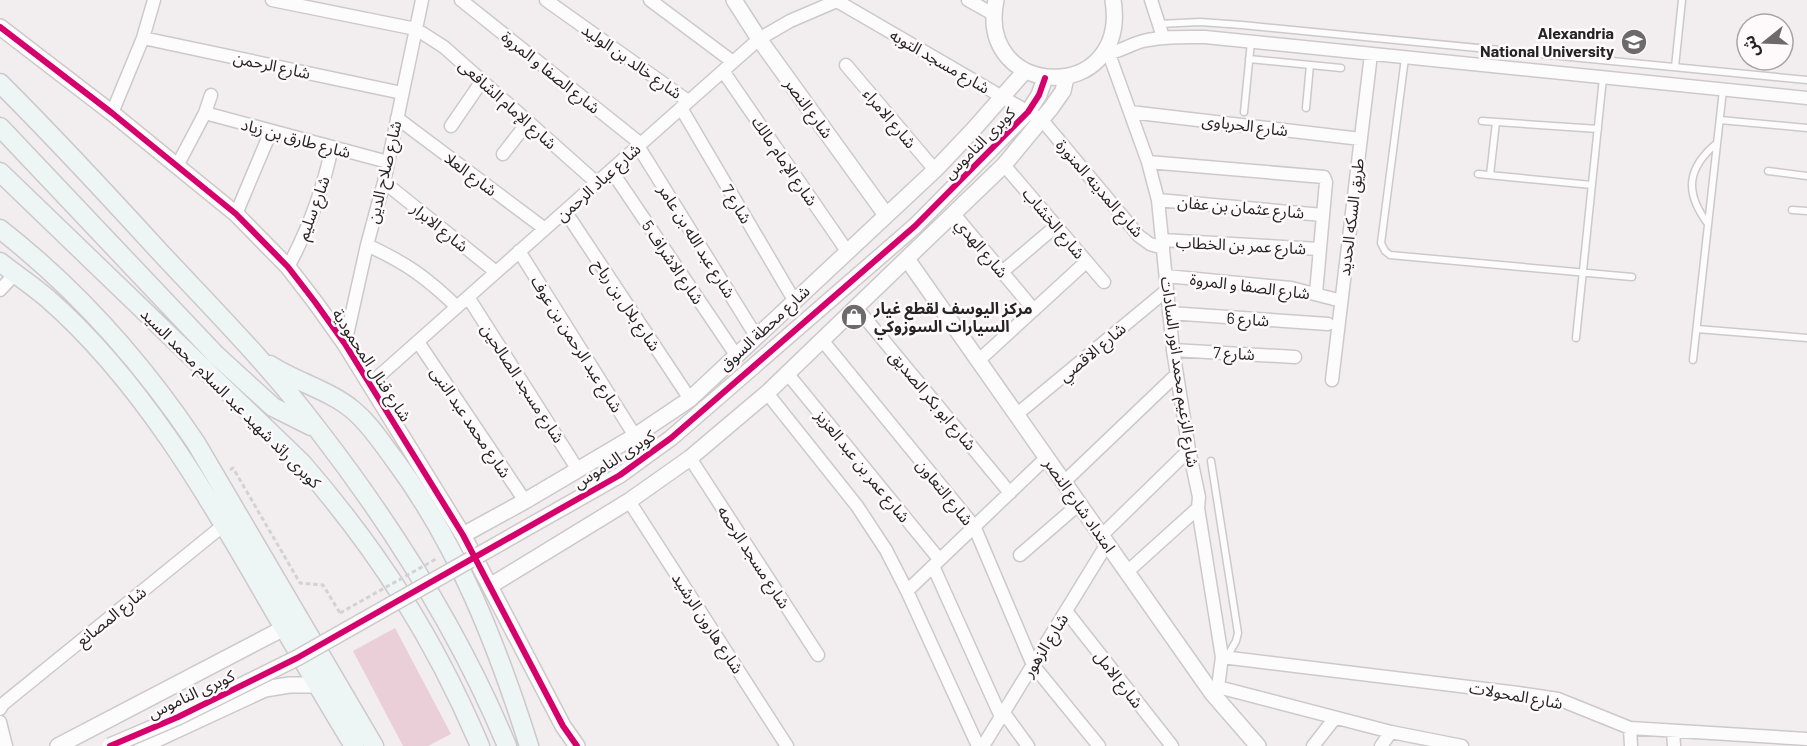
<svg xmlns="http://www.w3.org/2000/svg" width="1807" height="746" font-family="Barlow,'Noto Sans Arabic',sans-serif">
<rect width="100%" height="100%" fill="#f2edef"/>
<!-- green -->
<path fill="#ebcfd8" d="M395,628L451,734L428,746H403L353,651Z"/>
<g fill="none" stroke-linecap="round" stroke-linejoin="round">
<!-- service casing -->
<g stroke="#cdc9cb" stroke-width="9">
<path id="service" d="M1159,24L1200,22L1242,25L1807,80
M1405,58L1381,243L1385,251L1390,255L1632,277
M1249,59L1341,68
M1675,67L1682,0
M1306,108L1310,65
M1244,112L1251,42
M1720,120L1807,128
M1482,121L1598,129
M1768,171L1807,176
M1478,174L1592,185
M1490,175L1496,122
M1792,210L1807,211
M1708,224C1684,192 1687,168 1717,143
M1697,329L1807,338
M1576,338L1603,78
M1693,360L1723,90
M1211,461L1238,633L1236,641L1227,657"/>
</g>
<!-- minor casing -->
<g stroke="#cdc9cb" stroke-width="15">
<path id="minor" d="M272,0L416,29L444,47L597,183
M461,0L641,144
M546,0L688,101
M650,0L733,62
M968,0L993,14
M1151,0L1163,37
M837,1L1042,120L1139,236L1150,244L1163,248
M143,38L402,93
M1103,54C1117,54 1130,44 1143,41C1164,36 1185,37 1205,37L1807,98
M1109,54L1148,162L1158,200L1173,350L1189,450L1199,497L1198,508L1222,657L1218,687L1212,693
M846,65L935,170
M723,71L847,251
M681,108L794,300
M1130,112L1361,139
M112,113L143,38L154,0
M205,113L388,162
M397,118L545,229
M451,126L482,81
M638,146L756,336
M503,154L528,122
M1148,162L1324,177L1326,182L1316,293
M1004,165L1104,282
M177,166L205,113L211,95
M611,170L736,355
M384,182L496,272
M1158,200L1323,215
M565,211L690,399
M236,214L271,131
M954,214L1034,310
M1162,240L1319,249
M367,245C406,263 426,277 457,307
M519,251L635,436
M288,267C309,228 323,190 332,147
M1002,272L1056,226
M1166,276L1291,288L1334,299
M0,290L15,274
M468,297L578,470
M856,307L1010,493
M1169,313L1328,324
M822,340L974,526L1033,665L1099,746
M418,342L525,501
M345,344L367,245L384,182L422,0
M1173,350L1295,357
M978,361L1086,262
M787,373L939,559
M1332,380L1371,54
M370,384L759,39L790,21L839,0
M767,393L857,506L886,550L907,591L978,746
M1016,415L1167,290
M690,458L818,655
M1064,482L1177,374
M629,501L787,746
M1101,536L1189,450
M1020,555L1079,504
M933,566L1001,717
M1127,572L1198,508
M907,591L1046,458
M1066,611L1172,746
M1222,657L1518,693L1558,699L1630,728L1807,739
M1218,687L1391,732L1462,746
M0,709L3,704L225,524
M1004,713L1028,746
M0,722L6,746
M1630,728L1631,746
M1673,731L1674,746
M983,746L1107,544
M1313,746L1335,718
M1381,746L1391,732"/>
</g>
<!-- tertiary casing -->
<g stroke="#cdc9cb" stroke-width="18">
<path id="tertiary" d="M734,0L759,39L886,215
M996,0C975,100 1130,106 1113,0
M0,27L112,113L236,214L288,267L315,302L345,344L463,535L563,726L577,746
M915,226L1028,112L1039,95L1045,78
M907,259L1212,693L1258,746
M463,535L525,501L635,436L690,399L935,170L973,130L1025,71
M490,586L629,501L690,458L767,393L1004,165L1051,108L1063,91L1066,78
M58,746L284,628
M142,746L265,689L289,685H317"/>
</g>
<!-- secondary casing -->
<g stroke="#cdc9cb" stroke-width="21">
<path id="secondary" d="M0,83C55,138 107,194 159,251C214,310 271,367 319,431C393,527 460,633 507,746
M0,127L216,355L273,407L311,426
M0,172L302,463C379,552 434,638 480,746
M0,229C78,290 141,361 196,443L374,746
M0,262C15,274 32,285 47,298C139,378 206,492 266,597C295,647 324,697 354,746
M270,365C296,382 329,390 353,410C370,424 381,442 394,459C458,545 497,645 529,746"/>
</g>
<!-- path -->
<path stroke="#d3d2d2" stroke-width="3" stroke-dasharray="4.5 3" stroke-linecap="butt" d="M230,470L233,468L300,583L323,585L340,613"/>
<!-- service -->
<use href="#service" stroke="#fdfcfd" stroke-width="6"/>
<!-- minor -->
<use href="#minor" stroke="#fdfcfd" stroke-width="12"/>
<!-- tertiary -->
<use href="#tertiary" stroke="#fdfcfd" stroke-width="15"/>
<!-- secondary -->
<use href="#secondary" stroke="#eef5f5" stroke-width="18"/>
<!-- tertiary-bridge casing -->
<g stroke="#cdc9cb" stroke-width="18" stroke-linecap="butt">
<path id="tertiary-bridge" d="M110,746L178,717L297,658L620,475L671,438L915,226"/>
</g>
<!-- path-bridge -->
<path stroke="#d3d2d2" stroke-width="3" stroke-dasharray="4.5 3" stroke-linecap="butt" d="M340,613L436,559"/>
<!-- tertiary-bridge -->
<use href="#tertiary-bridge" stroke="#fdfcfd" stroke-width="15"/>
<!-- cycleway casing -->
<g stroke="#fefafb" stroke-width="10">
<path id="cycleway" d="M0,27L112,113L236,214L288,267L315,302L345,344L463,535L563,726L577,746
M110,746L178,717L297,658L620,475L671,438L915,226L1028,112L1039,95L1045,78"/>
</g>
<!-- cycleway -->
<use href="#cycleway" stroke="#d6006c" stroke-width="6"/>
</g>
<!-- icons -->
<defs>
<g id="school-disc" transform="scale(1.35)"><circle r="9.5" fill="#6d6a6b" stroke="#fefafb"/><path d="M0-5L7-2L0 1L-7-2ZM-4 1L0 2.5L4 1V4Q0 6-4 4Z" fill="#fff"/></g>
<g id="shop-disc" transform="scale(1.35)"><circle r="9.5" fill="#6d6a6b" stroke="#fefafb"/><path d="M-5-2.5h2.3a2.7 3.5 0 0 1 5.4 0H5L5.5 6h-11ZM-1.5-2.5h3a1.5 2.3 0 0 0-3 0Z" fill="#fff"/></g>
</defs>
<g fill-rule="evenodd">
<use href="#school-disc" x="1634" y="42"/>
<use href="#shop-disc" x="854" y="317"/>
</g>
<g text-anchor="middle" stroke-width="5" stroke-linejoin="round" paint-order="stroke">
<!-- poi labels -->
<g font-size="16" font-weight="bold" fill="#262324" stroke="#fefafb" text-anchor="end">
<text x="1614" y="39">Alexandria<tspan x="1614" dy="18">National University</tspan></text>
<text x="874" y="314" text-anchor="start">مركز اليوسف لقطع غيار<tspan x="874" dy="18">السيارات السوزوكي</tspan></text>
</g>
<!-- street labels -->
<g font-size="16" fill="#262324" stroke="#fefafb">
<text transform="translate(632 61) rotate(35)" y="6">شارع خالد بن الوليد</text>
<text transform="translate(940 61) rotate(30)" y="6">شارع مسجد التوبه</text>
<text transform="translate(272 65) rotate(12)" y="6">شارع الرحمن</text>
<text transform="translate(551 72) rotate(39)" y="6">شارع الصفا و المروة</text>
<text transform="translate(508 104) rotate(42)" y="6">شارع الإمام الشافعى</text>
<text transform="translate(809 108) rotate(54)" y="6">شارع النصر</text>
<text transform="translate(890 118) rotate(50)" y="6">شارع الامراء</text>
<text transform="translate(1245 125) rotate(7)" y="6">شارع الحرباوى</text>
<text transform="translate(296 138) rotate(15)" y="6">شارع طارق بن زياد</text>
<text transform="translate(979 143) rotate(-45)" y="6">كوبرى الناموس</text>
<text transform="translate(785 161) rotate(56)" y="6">شارع الإمام مالك</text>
<text transform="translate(384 172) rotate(-77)" y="6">شارع صلاح الدين</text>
<text transform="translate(471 174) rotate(37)" y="6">شارع العلا</text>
<text transform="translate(598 182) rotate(-42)" y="6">شارع عباد الرحمن</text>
<text transform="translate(1100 188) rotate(49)" y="6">شارع المدينه المنورة</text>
<text transform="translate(737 204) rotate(59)" y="6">شارع 7</text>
<text transform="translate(1241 207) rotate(5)" y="6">شارع عثمان بن عفان</text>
<text transform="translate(313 208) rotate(-70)" y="6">شارع سليم</text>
<text transform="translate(1351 217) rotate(-83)" y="6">طريق السكه الحديد</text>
<text transform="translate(1054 223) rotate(50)" y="6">شارع الخشاب</text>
<text transform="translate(440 227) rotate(39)" y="6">شارع الابرار</text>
<text transform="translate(697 241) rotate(58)" y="6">شارع عبد الله بن عامر</text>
<text transform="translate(1241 245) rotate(3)" y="6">شارع عمر بن الخطاب</text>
<text transform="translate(982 248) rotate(50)" y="6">شارع الهدي</text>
<text transform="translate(673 262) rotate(56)" y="6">شارع الاشراف 5</text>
<text transform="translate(1250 286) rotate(7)" y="6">شارع الصفا و المروة</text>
<text transform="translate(627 305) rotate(56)" y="6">شارع بلال بن رباح</text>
<text transform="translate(1248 319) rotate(4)" y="6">شارع 6</text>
<text transform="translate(764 328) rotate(-43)" y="6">شارع محطة السوق</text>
<text transform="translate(577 344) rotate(58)" y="6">شارع عبد الرحمن بن عوف</text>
<text transform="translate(1092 352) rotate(-40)" y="6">شارع الاقصي</text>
<text transform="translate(1234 353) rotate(3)" y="6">شارع 7</text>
<text transform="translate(372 365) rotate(57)" y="6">شارع قنال المحمودية</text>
<text transform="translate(1180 372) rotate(82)" y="6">شارع الزعيم محمد انور السادات</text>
<text transform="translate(523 383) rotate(57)" y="6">شارع مسجد الصالحين</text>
<text transform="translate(231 398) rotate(45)" y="6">كوبرى رائد شهيد عبد السلام محمد السيد</text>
<text transform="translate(933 400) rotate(50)" y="6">شارع ابو بكر الصديق</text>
<text transform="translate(471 422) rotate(56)" y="6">شارع محمد عبد النبى</text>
<text transform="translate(614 459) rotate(-33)" y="6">كوبرى الناموس</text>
<text transform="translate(863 466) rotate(51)" y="6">شارع عمر بن عبد العزيز</text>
<text transform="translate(945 492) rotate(51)" y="6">شارع التعاون</text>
<text transform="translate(1080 505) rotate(55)" y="6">امتداد شارع النصر</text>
<text transform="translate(754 557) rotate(57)" y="6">شارع مسجد الرحمه</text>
<text transform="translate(111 616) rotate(-39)" y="6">شارع المصانع</text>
<text transform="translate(708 623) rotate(57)" y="6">شارع هارون الرشيد</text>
<text transform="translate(1045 645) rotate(-58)" y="6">شارع الزهور</text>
<text transform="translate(1119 679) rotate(52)" y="6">شارع الامل</text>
<text transform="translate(191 694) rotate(-25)" y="6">كوبرى الناموس</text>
<text transform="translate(1516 695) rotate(10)" y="6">شارع المحولات</text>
</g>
</g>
<!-- north arrow -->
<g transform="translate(1765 42) rotate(252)"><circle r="28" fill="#fefafb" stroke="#a8a4a5" stroke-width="1.5"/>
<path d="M0-4.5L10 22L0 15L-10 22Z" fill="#6d6a6b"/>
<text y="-9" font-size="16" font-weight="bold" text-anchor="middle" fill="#262324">ش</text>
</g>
</svg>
